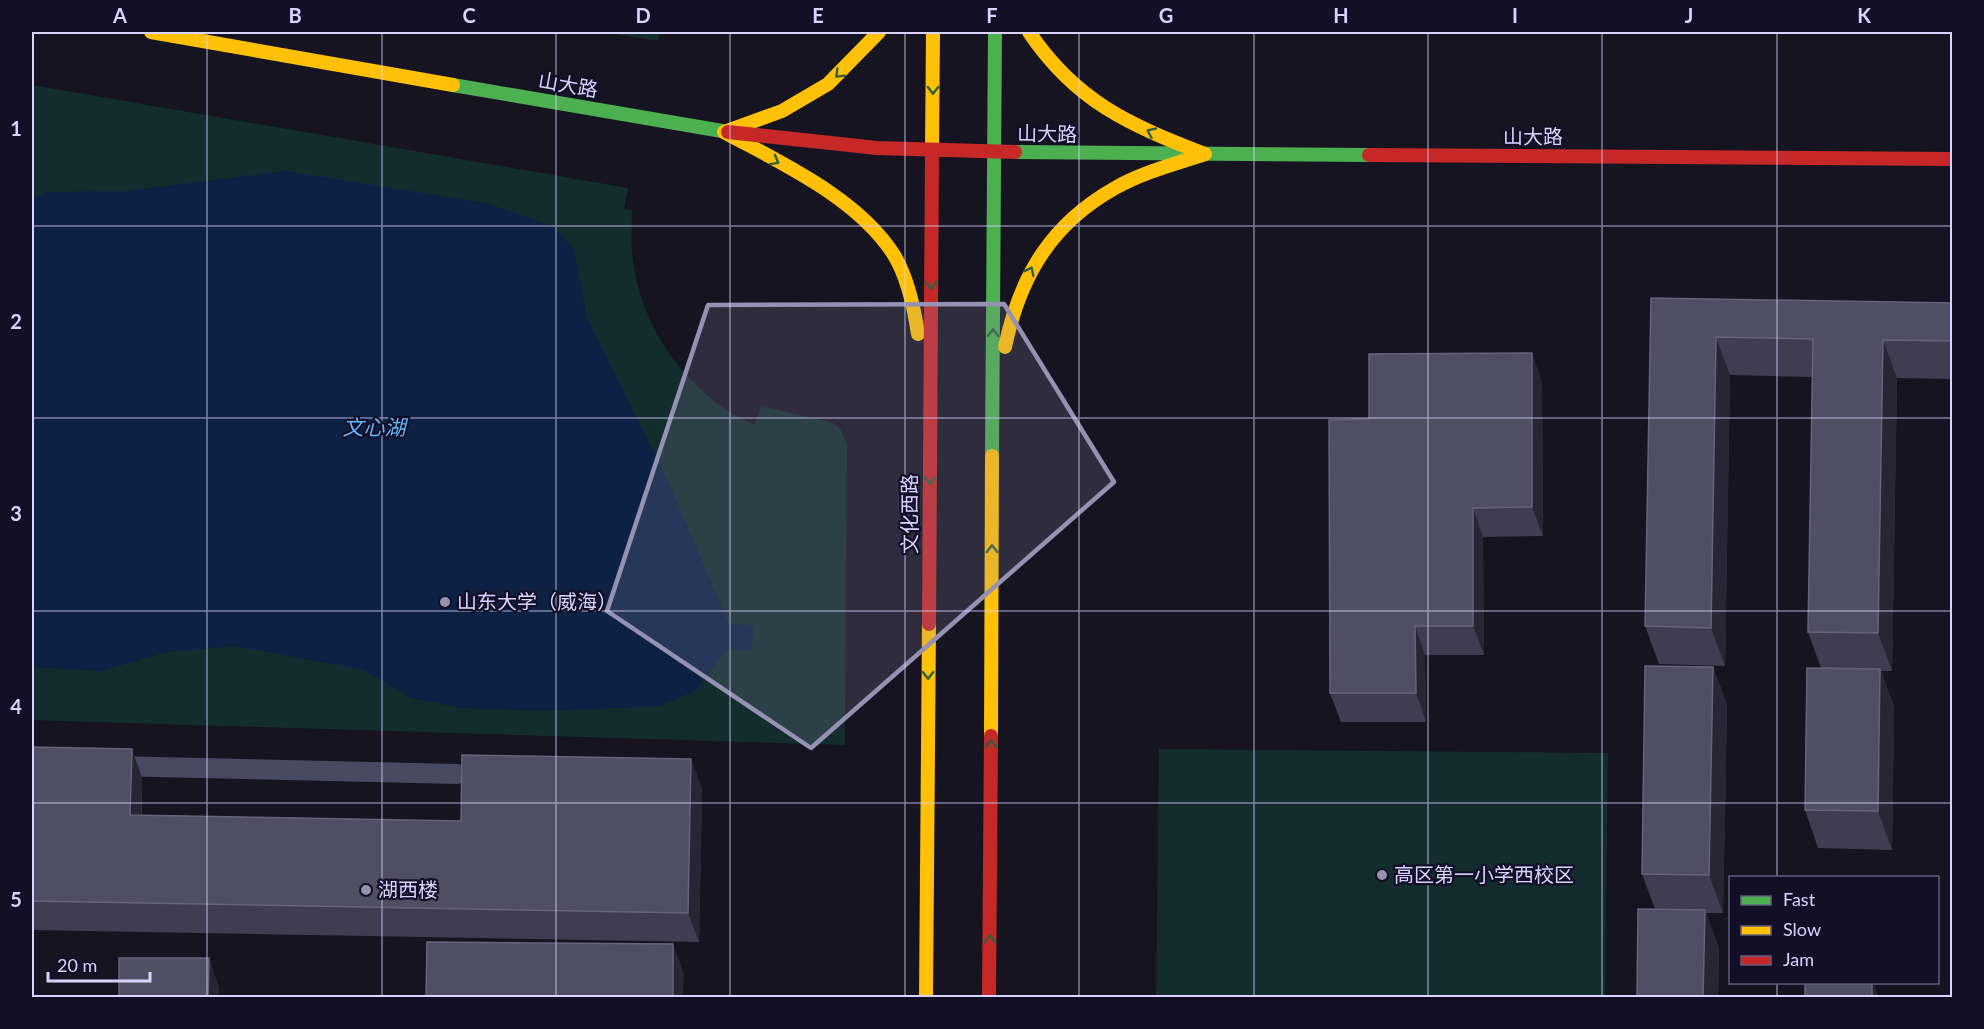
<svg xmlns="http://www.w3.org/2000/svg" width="1984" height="1029" font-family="Lato,'Noto Sans SC',sans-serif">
<rect width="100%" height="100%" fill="#161421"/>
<!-- green -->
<path fill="#132c2d" d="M602,32H660L658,41Z
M32,85L628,188L624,209L632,210C632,224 631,238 632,252C637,314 672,371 722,407C732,414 744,419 754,425L761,406L834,423L841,430L847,445L845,745L32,720Z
M1159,749L1608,753L1605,997H1156Z"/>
<!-- water -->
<path fill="#0d2144" d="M286,171L489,204L552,226L574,249L587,317L667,479L729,624L753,625L752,650L727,649L696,690L661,706L541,711L461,708L411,698L364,670L235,646L167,652L102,671L32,667V199L45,192L126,191Z"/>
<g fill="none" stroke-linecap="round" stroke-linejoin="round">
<!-- lane -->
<path stroke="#4a4962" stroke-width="20" d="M112,766L458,774"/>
<!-- fast -->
<path stroke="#4caf50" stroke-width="14" d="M453,85L728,132
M1015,152L1369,155
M992,456L995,32"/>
<!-- slow -->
<path stroke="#ffc107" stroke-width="14" d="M151,32L453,85
M1029,32C1076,102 1130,125 1205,154
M724,132C781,163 858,198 894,255C908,278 914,307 918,334
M724,132L782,111L828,84L879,32
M932,151L933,32
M1005,347C1020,276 1051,224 1115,188C1143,172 1175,164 1205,154
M991,736L992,456
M926,998L929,624"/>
<!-- jam -->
<path stroke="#c62828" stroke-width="14" d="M728,132L877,148L1015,152
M1369,155L1952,159
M929,624L932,151
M989,998L991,736"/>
</g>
<!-- wall -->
<path fill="#403d50" d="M1651,298L1953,303V379L1897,378L1892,671H1881L1894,707L1892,850L1818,848L1805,810L1821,668L1808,632L1812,377L1730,375L1725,666L1659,664L1645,626Z
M1542,382L1543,536L1483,537L1484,655H1425L1426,722H1341L1330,693L1369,419Z
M1713,667L1727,705L1723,913H1706L1719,948L1718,998H1637L1655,909L1642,874Z
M32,747L132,749L142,778V815L461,821L702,788L699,942L32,930Z"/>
<!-- shaded-wall -->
<path fill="#282635" d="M1716,337L1730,375L1725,666L1711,628Z
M1883,340L1897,378L1892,671L1878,633Z
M1532,353L1542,382L1543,536L1532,507Z
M1473,508L1483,537L1484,655L1473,626Z
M1415,626L1425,655L1426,722L1416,693Z
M1713,667L1727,705L1723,913L1709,875Z
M1880,669L1894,707L1892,850L1878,811Z
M132,749L142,778L141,844L130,815Z
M691,759L702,788L699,942L688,913Z
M1705,910L1719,948L1718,998H1703Z
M673,944L684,973L683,998H673Z
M209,958L219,987V998H208Z
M1872,982H1873L1879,998H1872Z"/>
<!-- building -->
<path fill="#504e63" stroke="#66637b" stroke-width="1.5" d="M1651,298L1953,303V341L1883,340L1878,633L1808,632L1813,339L1716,337L1711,628L1645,626Z
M1532,353V507L1473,508V626H1415L1416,693H1330L1329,420L1369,419V354Z
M1645,666L1713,667L1709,875L1642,874Z
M1807,668L1880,669L1878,811L1805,810Z
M32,747L132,749L130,815L461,821L462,755L691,759L688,913L32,901Z
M1638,909L1705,910L1703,998H1637Z
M427,942L673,944V998H426Z
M119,958H209L208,998H119Z
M1805,982H1872V998H1805Z"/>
<!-- one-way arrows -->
<defs><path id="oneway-chevron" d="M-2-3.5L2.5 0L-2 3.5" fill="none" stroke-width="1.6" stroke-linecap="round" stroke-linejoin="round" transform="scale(1.5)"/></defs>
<g stroke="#305f3b">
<use href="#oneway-chevron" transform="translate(839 74) rotate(135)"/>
<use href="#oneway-chevron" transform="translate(933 90) rotate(90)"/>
<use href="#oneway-chevron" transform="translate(1151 132) rotate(-155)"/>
<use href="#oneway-chevron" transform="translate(775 161) rotate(29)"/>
<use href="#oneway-chevron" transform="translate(1030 271) rotate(-63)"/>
<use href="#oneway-chevron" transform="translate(931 285) rotate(91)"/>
<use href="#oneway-chevron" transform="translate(993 333) rotate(-90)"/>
<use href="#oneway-chevron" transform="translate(930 480) rotate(90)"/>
<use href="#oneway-chevron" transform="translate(992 549) rotate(-90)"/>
<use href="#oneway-chevron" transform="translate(928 675) rotate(90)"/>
<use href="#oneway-chevron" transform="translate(991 744) rotate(-90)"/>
<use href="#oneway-chevron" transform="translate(990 939) rotate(-90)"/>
</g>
<!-- marked area -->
<path fill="#9591b1" fill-opacity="0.2" stroke="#9591b1" stroke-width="4.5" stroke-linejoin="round" d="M1004,304L1114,482L811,748L607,611L708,305Z"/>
<!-- grid -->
<path fill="none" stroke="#d9d4ff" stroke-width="1.5" stroke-opacity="0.55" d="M207,32V998M382,32V998M556,32V998M730,32V998M905,32V998M1079,32V998M1254,32V998M1428,32V998M1602,32V998M1777,32V878M32,226H1952M32,418H1952M32,611H1952M32,803H1952M1777,982V998"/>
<!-- markers -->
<g fill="#9591b1" stroke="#130f26" stroke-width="2">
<circle cx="445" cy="602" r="6"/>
<circle cx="1382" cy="875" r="6"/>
<circle cx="366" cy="890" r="6"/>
</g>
<g text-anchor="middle" stroke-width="4.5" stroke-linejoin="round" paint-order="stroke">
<!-- street labels -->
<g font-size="20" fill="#d9d4ff" stroke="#130f26">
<text transform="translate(568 85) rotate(10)" y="7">山大路</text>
<text transform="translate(1047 134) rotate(1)" y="7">山大路</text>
<text x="1533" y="144">山大路</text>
<text transform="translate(910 514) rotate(-90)" y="7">文化西路</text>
</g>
<!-- poi labels -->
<g font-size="20" fill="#d9d4ff" stroke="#130f26" text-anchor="start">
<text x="457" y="609">山东大学（威海）</text>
<text x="1394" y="882">高区第一小学西校区</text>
<text x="378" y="897">湖西楼</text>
</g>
<!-- water labels -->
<g font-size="21" font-style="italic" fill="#62b6ff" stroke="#130f26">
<text x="374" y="435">文心湖</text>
</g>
</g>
<!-- border -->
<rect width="1984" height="1029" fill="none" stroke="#130f26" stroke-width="66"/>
<!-- legend -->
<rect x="1729" y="876" width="210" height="108" fill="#130f26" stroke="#625e7d" stroke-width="1.5"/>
<rect x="1741" y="896" width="30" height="9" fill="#4caf50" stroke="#625e7d" stroke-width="1.5"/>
<text x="1783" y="906" font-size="18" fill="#d9d4ff">Fast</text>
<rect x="1741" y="926" width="30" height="9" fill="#ffc107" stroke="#625e7d" stroke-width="1.5"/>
<text x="1783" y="936" font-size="18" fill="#d9d4ff">Slow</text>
<rect x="1741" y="956" width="30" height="9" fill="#c62828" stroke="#625e7d" stroke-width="1.5"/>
<text x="1783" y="966" font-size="18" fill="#d9d4ff">Jam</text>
<!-- scale -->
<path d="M48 972v9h102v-9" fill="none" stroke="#d9d4ff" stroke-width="3"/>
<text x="57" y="972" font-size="18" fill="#d9d4ff" stroke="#130f26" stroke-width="4.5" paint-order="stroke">20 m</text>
<rect x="33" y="33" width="1918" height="963" fill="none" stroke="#d9d4ff" stroke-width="2"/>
<g font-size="20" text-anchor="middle" font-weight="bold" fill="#d9d4ff">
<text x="120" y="23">A</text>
<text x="295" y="23">B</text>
<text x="469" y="23">C</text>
<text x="643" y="23">D</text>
<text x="818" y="23">E</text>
<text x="992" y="23">F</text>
<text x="1166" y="23">G</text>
<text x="1341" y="23">H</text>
<text x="1515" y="23">I</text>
<text x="1689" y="23">J</text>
<text x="1864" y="23">K</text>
<text x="16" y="136">1</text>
<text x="16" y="329">2</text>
<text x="16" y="521">3</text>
<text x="16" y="714">4</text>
<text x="16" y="907">5</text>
</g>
</svg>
